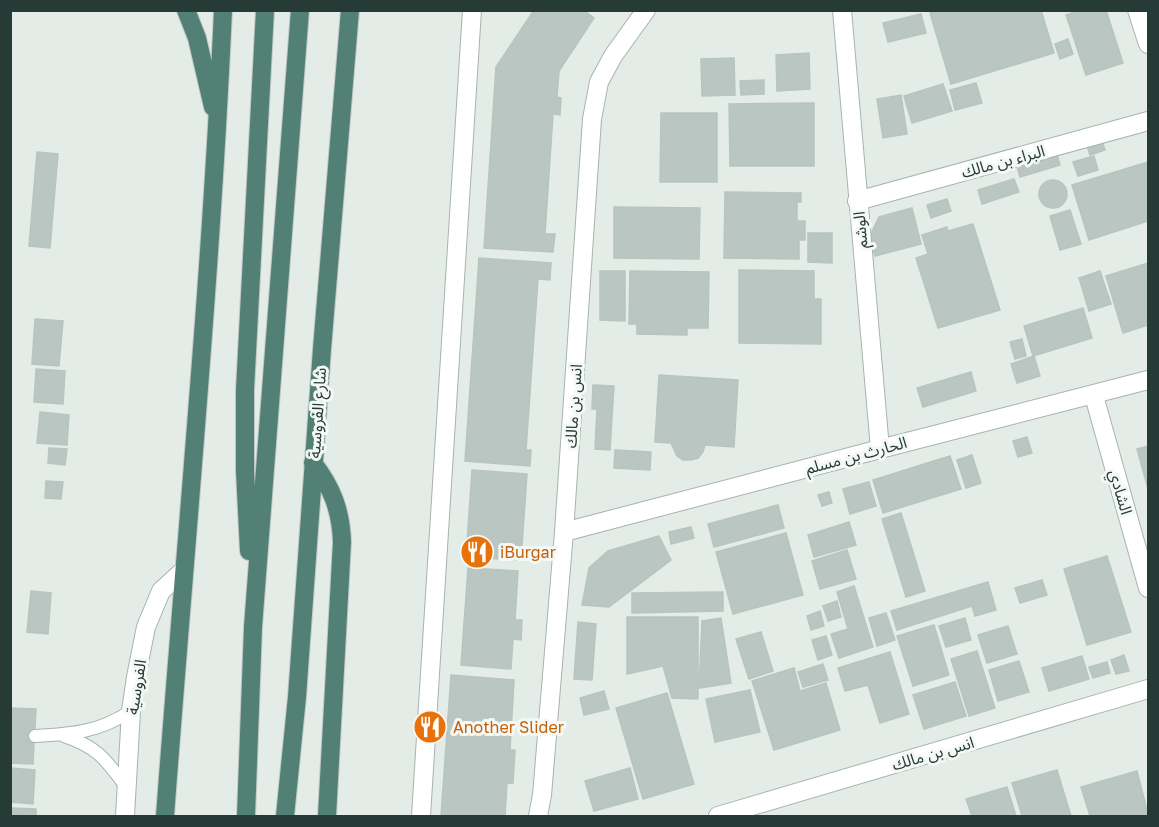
<svg xmlns="http://www.w3.org/2000/svg" width="1159" height="827" font-family="'Golos Text','Noto Sans Arabic',sans-serif">
<rect width="100%" height="100%" fill="#e4ece8"/>
<!-- building -->
<path fill="#bac6c1" stroke="#b7c5bf" stroke-width="1.5" d="M534,10H583L594,18L559,71L557,97L561,98L560,115L553,114L545,234H555L553,252L484,248L496,67Z
M938,10H1041L1054,53L951,84L930,13Z
M1080,10H1106L1123,63L1086,75L1066,15Z
M921,14L926,33L888,42L883,23Z
M1068,39L1073,54L1060,59L1055,44Z
M809,53L810,89L777,91L776,55Z
M734,58L735,95L702,96L701,59Z
M764,80V94L741,95L740,81Z
M976,83L982,103L955,110L950,90Z
M943,84L952,111L912,123L904,96Z
M901,95L907,134L883,138L877,99Z
M814,103V166H730L729,104Z
M661,113H717V182H660Z
M1102,141L1105,150L1090,155L1087,146Z
M1056,151L1060,165L1020,177L1016,163Z
M37,152L58,154L50,248L29,246Z
M1094,156L1098,170L1078,176L1073,162Z
M1148,162V221L1089,240L1072,185Z
M1014,179L1019,192L982,204L978,190Z
M1039 194a14 14 0 1 1 28 0a14 14 0 1 1-28 0Z
M725,192L801,193V202H797V221H805V240H799V259L724,258Z
M947,199L951,211L931,218L927,205Z
M614,207L700,208L699,259L614,258Z
M912,208L921,244L875,256L870,236L879,217Z
M1070,210L1081,244L1060,250L1050,216Z
M973,224L1000,310L938,328L916,258L928,254L922,235L947,227L948,231Z
M808,233H832V263L808,262Z
M479,258L551,263L550,280L538,279L526,450H531L530,466L465,461Z
M1148,263V325L1123,333L1106,276Z
M739,270L814,271V299H821V344L739,343Z
M600,271H625V321L600,320Z
M630,271L709,272L708,328H687V335L637,334V324H629Z
M1100,271L1111,304L1089,311L1079,278Z
M1083,308L1092,338L1033,356L1024,326Z
M35,319L63,321L59,366L32,364Z
M1022,339L1026,356L1015,359L1010,342Z
M1034,356L1040,376L1017,383L1011,364Z
M36,369L65,371L63,404L34,402Z
M971,372L976,391L923,407L917,388Z
M659,375L738,380L734,447L705,445L703,452L698,458L691,460H683L677,456L671,443L655,442Z
M593,385L614,386L610,450L595,449L597,409H592Z
M40,412L69,415L67,445L37,443Z
M1027,437L1032,453L1018,457L1013,441Z
M1148,446V489L1137,449Z
M49,448L67,449L65,465L48,463Z
M615,450L651,452L650,470L614,468Z
M972,455L981,483L966,488L957,460Z
M950,456L961,489L883,513L873,480Z
M472,470L527,474L521,560L466,557Z
M46,481L63,482L61,499L45,498Z
M869,482L876,506L850,514L843,489Z
M829,492L832,503L822,506L818,495Z
M778,505L784,528L714,547L708,524Z
M901,513L925,591L906,597L882,519Z
M849,522L856,545L814,557L808,535Z
M691,527L694,538L671,544L669,532Z
M786,533L803,595L733,614L716,552Z
M659,536L671,560L609,607L582,605L589,568L608,551Z
M847,550L856,579L820,589L812,561Z
M1107,556L1131,632L1087,645L1064,569Z
M468,568L518,571L515,620H522L521,640L513,639L511,669L461,665Z
M1042,580L1047,595L1020,603L1015,588Z
M988,582L996,610L975,616L972,606L897,630L891,611Z
M854,586L873,647L839,658L831,634L848,629L837,592Z
M31,591L51,593L48,634L27,632Z
M723,592V611L632,613V593Z
M837,601L841,617L828,621L823,606Z
M820,611L824,626L811,630L807,616Z
M886,613L895,640L877,646L869,618Z
M627,617H698V699L672,698L663,666L627,674Z
M721,618L731,683L699,688L702,621Z
M965,618L971,640L946,647L939,626Z
M578,622L596,624L592,680L574,679Z
M934,625L949,675L913,686L897,636Z
M1008,626L1017,654L987,663L978,635Z
M761,632L773,671L749,679L736,639Z
M826,636L832,655L818,660L812,640Z
M977,651L995,708L969,716L951,659Z
M890,652L909,714L880,723L868,685L845,691L838,668Z
M1124,655L1129,671L1116,674L1111,660Z
M1082,656L1089,679L1049,691L1042,668Z
M1019,661L1029,692L998,701L989,670Z
M1107,662L1110,673L1093,678L1089,667Z
M823,664L828,680L803,687L798,672Z
M794,668L800,691L826,683L840,730L774,750L752,681Z
M451,675L514,680L510,750H515L513,783H507L505,816H441Z
M955,682L966,716L924,729L913,695Z
M750,690L760,732L715,742L706,699Z
M604,691L609,709L584,715L580,698Z
M667,693L694,784L643,799L616,708Z
M10,708L36,709L35,727L10,726Z
M10,726L35,727L34,743L10,742Z
M10,742L34,743L33,764L10,763Z
M10,768L35,770L33,804L10,802Z
M630,768L638,799L594,811L585,781Z
M1057,770L1071,816H1022L1012,783Z
M1137,771L1148,814L1140,816H1090L1081,787Z
M1007,787L1016,816H972L966,799Z
M10,808L36,809V816H10Z"/>
<g fill="none" stroke-linecap="round" stroke-linejoin="round">
<!-- service casing -->
<g stroke="#a7b3af" stroke-width="14">
<path id="service" d="M35,736C73,734 99,732 131,711
M64,736C98,747 106,760 127,788"/>
</g>
<!-- minor casing -->
<g stroke="#a7b3af" stroke-width="20">
<path id="minor" d="M842,10L880,449
M1137,10L1148,44
M857,201L1148,121
M1094,396L1148,588
M564,532L880,449L1148,380
M125,816L131,711L136,677L146,627L161,591L184,570
M421,816L472,10
M538,816L542,795L564,532L592,119L599,82L613,56L646,10
M718,816L1148,689"/>
</g>
<!-- trunk casing -->
<g stroke="#c2c8c6" stroke-width="20">
<path id="trunk" d="M186,10L197,38L213,107
M313,463C332,487 341,511 342,542L327,816
M249,551L245,471V390L265,10
M165,816C185,548 211,280 223,10
M246,816L253,627L300,10
M285,816L297,697L322,349L350,10"/>
</g>
<!-- service -->
<use href="#service" stroke="#fff" stroke-width="12"/>
<!-- minor -->
<use href="#minor" stroke="#fff" stroke-width="18"/>
<!-- trunk -->
<use href="#trunk" stroke="#528074" stroke-width="18"/>
</g>
<!-- icons -->
<defs>
<g id="restaurant-disc" transform="scale(1.725)"><circle r="9.5" fill="#e8710a" stroke="#f4f9f6"/><path d="M-5-6h1v4h1v-4h1v4h1v-4h1v5L-1.5 .5V6h-2V.5L-5-1ZM5-6V6H3V1.5H1.5Q1.5-4 5-6Z" fill="#fff"/></g>
</defs>
<g fill-rule="evenodd">
<use href="#restaurant-disc" x="477" y="552"/>
<use href="#restaurant-disc" x="430" y="727"/>
</g>
<g text-anchor="middle" stroke-width="6" stroke-linejoin="round" paint-order="stroke">
<!-- street labels -->
<g font-size="16" fill="#263b35" stroke="#f4f9f6">
<text transform="translate(1003 161) rotate(-15)" y="6">البراء بن مالك</text>
<text transform="translate(860 230) rotate(-95)" y="6">الوشم</text>
<text transform="translate(573 406) rotate(-86)" y="6">انس بن مالك</text>
<text transform="translate(317 413) rotate(-86)" y="6">شارع الفروسية</text>
<text transform="translate(856 455) rotate(-15)" y="6">الحارث بن مسلم</text>
<text transform="translate(1121 492) rotate(74)" y="6">الشادي</text>
<text transform="translate(136 687) rotate(-81)" y="6">الفروسية</text>
<text transform="translate(933 753) rotate(-16)" y="6">انس بن مالك</text>
</g>
<!-- food labels -->
<g font-size="16" fill="#c56008" stroke="#f4f9f6" text-anchor="start">
<text x="500" y="558">iBurgar</text>
<text x="453" y="733">Another Slider</text>
</g>
</g>
<!-- border -->
<rect width="1159" height="827" fill="none" stroke="#263b35" stroke-width="24"/>
</svg>
